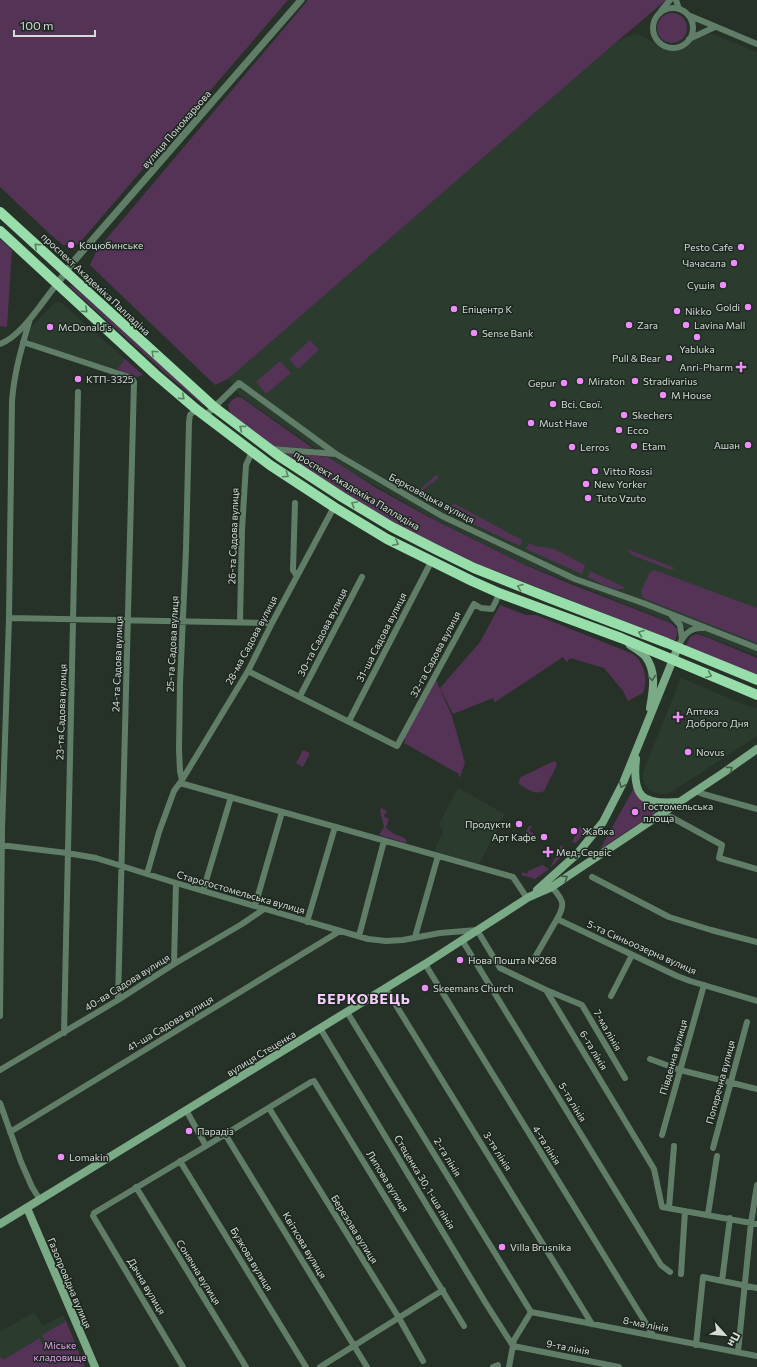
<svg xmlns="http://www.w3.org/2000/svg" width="757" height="1367" font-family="Commissioner,sans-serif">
<rect width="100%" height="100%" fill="#263128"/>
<!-- built -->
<path fill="#2b3c2f" d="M638,34L665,49L677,50L687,46L693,39L704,35L713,34L757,52V656L522,563L434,519L346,469L239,395L228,379L613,45L627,36Z
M59,302L64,305L125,359L117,369L32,342L29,337L30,329L54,303Z
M681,678L748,706L757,708V736L670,793L663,794L655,793L649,790L646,786L643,779V772Z
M458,788L505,814L479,864L434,851L443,832L439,824Z
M34,1312L43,1326L63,1315L66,1321L43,1335L45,1342L42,1344L38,1338L3,1360L0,1356V1332Z"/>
<!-- green -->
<path fill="#543357" d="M0,0H288L82,240L78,244L63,245L51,235L0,187Z
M308,0H666L613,45L228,379L215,385L90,265L97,250Z
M657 28a15 15 0 1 1 30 0a15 15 0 1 1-30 0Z
M0,239L12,250L7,327L0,326Z
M70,285L75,288L203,403V405L166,374L70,287Z
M310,340L319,350L298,369L289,359Z
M125,359L143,375L137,377L117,369Z
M280,361L291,373L266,394L256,382Z
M237,397L242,398L314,449L273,446L230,413L228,405L232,400Z
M281,452L328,457L378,489L427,516L523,564L568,583L671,623L677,629V635L675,641L478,564L423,538L370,509Z
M436,475L439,478L421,491L430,501H428L418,495L417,492Z
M453,503L522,540L520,546L454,515L451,510Z
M529,543L534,546L554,549L585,565L582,574L526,549Z
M627,549L675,568L671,570L632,555Z
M654,570L757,608V643L645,599L642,597L641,591L650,572Z
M590,571L626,588C614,593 599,582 588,577Z
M500,605L526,615H536L633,654C645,663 648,680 643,693L628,701L623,691L604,668L570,658L567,662L563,657L495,702L493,698L453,714L440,688L480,642Z
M696,634L704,636L757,658V676L687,647L686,645L691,636Z
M435,678L452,716L465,763L460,777L458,776L459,774L404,743L405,739L404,738Z
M303,750L310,753L303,767L296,763Z
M555,761L557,765L544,791C536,796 525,788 518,783L521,777L552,762Z
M634,788L664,807L600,849Z
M381,808L387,811L384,816L389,819L386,828L394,834L403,837L407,841L406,843L379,835L384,827L380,811Z
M529,826H532L529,831L533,833L528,843L522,842L521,840Z
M580,826L587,830L576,843L572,842Z
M561,845L566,849V852L550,868Z
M542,865L549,869L535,879L521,875L523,872L527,874L528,871Z
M66,1321L85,1367H0V1356L3,1360L39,1338L42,1344L45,1342L42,1335Z"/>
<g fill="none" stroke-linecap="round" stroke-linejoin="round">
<!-- minor -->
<path stroke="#607e67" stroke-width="6" d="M676,0L679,9
M653 28a20 20 0 1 1 40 0a20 20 0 1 1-40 0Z
M661,11L670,0
M688,15L757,44
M689,39L715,27
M23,342L126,376L132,379L134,382L118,1000
M0,344C22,336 42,302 57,284
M205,416L239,383L336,454L442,516L575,579L643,603L757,648
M272,449L336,454
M295,503L293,570L297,576
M672,616L680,625L682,638
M9,618L272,623
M240,622L242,530L246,465L252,452
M678,647C683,635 690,627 703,628
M248,671L397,746L474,604L481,608L492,609L496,601L499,593
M300,696L362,577
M349,721L431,562
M182,780L248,671L272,623L334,507
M180,783L513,877L527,898
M696,791L703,794L757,809
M661,813L671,817L722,845L719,858L757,869
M0,845L67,853L96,858L176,883L368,939L386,941L403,940L440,933L477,930L500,968L546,990L582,1005L625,1078
M147,874L159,832L174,791L182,780L180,771L179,750L180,684L186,550L189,422L190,415L196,409
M592,877L669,917L711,930L757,942
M552,887C563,900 566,904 557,919L677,976L690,981L757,1001
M203,891L231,797
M255,906L282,812
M307,922L335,827
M359,936L384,841
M415,937L438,856
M462,940L661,1265L670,1272
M534,959L557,919
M174,964L176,883
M425,964L653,1335
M386,989L592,1324
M546,990L654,1169L662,1207L757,1224
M611,996L632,955
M347,1012L531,1312
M0,1016L2,830L9,618L12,401C14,373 22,346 30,319
M320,1028L485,1302L513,1346
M64,1033L78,392
M650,1059L680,1070L757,1089
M0,1070L118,1000L174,964L242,924L264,909
M0,1103L21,1162L32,1187L40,1200
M269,1108L399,1318L423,1361
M10,1132L340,931
M225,1134L367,1367
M662,1135L704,985
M206,1146L311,1082L314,1081L464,1326
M713,1148L747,1022
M180,1161L306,1367
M136,1187L246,1367
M669,1208L674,1146
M708,1214L717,1156
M681,1274L685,1211
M722,1281L730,1218
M531,1312L757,1356
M696,1345L703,1277L757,1288
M513,1346L619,1367
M738,1352L751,1223L757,1185
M183,1367L93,1216L94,1213L206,1146L186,1110
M320,1367L443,1290
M493,1367L498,1365
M509,1367L514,1340L531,1312"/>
<!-- tertiary -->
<path stroke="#607e67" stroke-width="7" d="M57,284L74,261L301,0"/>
<!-- secondary -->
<path stroke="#7aab86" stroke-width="8" d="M630,645C635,648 641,652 645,656C657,671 653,691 650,708
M636,759C632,797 642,805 678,802
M537,890L577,854L603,822L623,783L678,647
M27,1208L95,1367
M0,1224L425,964L529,897L552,887L565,878L723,773L757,749"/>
<!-- trunk -->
<path stroke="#97deaa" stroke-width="10" d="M0,212L214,407L279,456L342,497L392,527L435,549L474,568L552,599L667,643L757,680
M0,231L155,374L196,409L270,465L334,507L387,539L472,581L499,593L621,638L757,695"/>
</g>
<!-- one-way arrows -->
<defs><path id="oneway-chevron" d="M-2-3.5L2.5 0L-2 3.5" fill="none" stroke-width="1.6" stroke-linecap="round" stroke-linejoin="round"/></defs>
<g stroke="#5a8264">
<use href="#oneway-chevron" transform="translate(37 246) rotate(-138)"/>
<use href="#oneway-chevron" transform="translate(85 310) rotate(42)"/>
<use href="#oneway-chevron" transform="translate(154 353) rotate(-137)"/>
<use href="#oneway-chevron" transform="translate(182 397) rotate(40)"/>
<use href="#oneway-chevron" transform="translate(242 428) rotate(-143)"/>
<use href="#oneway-chevron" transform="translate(286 475) rotate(34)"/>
<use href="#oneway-chevron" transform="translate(354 504) rotate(-149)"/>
<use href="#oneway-chevron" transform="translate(396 543) rotate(27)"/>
<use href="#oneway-chevron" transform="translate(520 587) rotate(-159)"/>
<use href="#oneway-chevron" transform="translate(641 633) rotate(-159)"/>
<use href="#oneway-chevron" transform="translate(709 675) rotate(23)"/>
</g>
<g stroke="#425c48">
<use href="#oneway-chevron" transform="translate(652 678) rotate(82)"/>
<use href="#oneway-chevron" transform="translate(730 769) rotate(-36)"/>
<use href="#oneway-chevron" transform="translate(622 785) rotate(114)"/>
<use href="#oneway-chevron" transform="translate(565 878) rotate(-33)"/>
</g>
<!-- markers -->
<g fill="#ee8cf9" stroke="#1c271f" stroke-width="1.5">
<circle cx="71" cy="245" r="4"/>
<circle cx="741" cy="247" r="4"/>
<circle cx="734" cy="263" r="4"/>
<circle cx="723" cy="285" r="4"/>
<circle cx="748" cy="307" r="4"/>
<circle cx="454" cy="309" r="4"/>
<circle cx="677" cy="311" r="4"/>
<circle cx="629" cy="325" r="4"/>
<circle cx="686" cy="325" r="4"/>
<circle cx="50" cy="327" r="4"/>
<circle cx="474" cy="333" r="4"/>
<circle cx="697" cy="337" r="4"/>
<circle cx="669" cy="358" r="4"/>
<path d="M739 361h4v4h4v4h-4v4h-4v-4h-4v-4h4z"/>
<circle cx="78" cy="379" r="4"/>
<circle cx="580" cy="381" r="4"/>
<circle cx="635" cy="381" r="4"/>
<circle cx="564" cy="383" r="4"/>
<circle cx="663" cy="395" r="4"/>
<circle cx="553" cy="404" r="4"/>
<circle cx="624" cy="415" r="4"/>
<circle cx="531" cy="423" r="4"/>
<circle cx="619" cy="430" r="4"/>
<circle cx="748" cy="445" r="4"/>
<circle cx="634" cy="446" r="4"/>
<circle cx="572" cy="447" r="4"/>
<circle cx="595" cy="471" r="4"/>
<circle cx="586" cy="484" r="4"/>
<circle cx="588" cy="498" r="4"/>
<path d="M676 711h4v4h4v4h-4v4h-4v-4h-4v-4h4z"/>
<circle cx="688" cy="752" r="4"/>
<circle cx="635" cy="812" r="4"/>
<circle cx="519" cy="824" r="4"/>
<circle cx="574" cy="831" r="4"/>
<circle cx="544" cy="837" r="4"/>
<path d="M546 846h4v4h4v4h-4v4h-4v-4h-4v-4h4z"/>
<circle cx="460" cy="960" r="4"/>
<circle cx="425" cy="988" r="4"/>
<circle cx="189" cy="1131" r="4"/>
<circle cx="61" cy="1157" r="4"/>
<circle cx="502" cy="1247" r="4"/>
</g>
<g text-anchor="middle" stroke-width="3" stroke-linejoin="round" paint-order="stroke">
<!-- street labels -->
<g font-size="10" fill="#d5dcd7" stroke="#1c271f">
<text transform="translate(176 129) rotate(-49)" y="4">вулиця Пономарьова</text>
<text transform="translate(96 284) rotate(43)" y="4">проспект Академіка Палладіна</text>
<text transform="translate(357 490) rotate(31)" y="4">проспект Академіка Палладіна</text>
<text transform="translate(432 498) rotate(28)" y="4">Берковецька вулиця</text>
<text transform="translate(233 536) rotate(-88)" y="4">26-та Садова вулиця</text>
<text transform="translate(322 632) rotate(-63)" y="4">30-та Садова вулиця</text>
<text transform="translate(381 637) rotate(-63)" y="4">31-ша Садова вулиця</text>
<text transform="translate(251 640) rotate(-62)" y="4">28-ма Садова вулиця</text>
<text transform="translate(172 644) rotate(-87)" y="4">25-та Садова вулиця</text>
<text transform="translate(435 654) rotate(-62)" y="4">32-га Садова вулиця</text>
<text transform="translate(117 664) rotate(-88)" y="4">24-та Садова вулиця</text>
<text transform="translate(61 712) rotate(-88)" y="4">23-тя Садова вулиця</text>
<text transform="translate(241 892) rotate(16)" y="4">Старогостомельська вулиця</text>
<text transform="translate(642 947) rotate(24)" y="4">5-та Синьоозерна вулиця</text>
<text transform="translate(127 982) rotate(-32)" y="4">40-ва Садова вулиця</text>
<text transform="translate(170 1023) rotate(-31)" y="4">41-ша Садова вулиця</text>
<text transform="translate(608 1030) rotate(60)" y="4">7-ма лінія</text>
<text transform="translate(594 1050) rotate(59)" y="4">6-та лінія</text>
<text transform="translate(261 1053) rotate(-31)" y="4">вулиця Стеценка</text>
<text transform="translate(673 1057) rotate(-74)" y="4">Південна вулиця</text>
<text transform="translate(720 1082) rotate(-75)" y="4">Поперечна вулиця</text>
<text transform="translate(573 1102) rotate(59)" y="4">5-та лінія</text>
<text transform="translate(547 1145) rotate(58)" y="4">4-та лінія</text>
<text transform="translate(498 1151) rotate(58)" y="4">3-тя лінія</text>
<text transform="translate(448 1157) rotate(59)" y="4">2-га лінія</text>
<text transform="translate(388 1181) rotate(58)" y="4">Липова вулиця</text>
<text transform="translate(425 1182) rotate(59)" y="4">Стеценка 30, 1-ша лінія</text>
<text transform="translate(355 1229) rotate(58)" y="4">Березова вулиця</text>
<text transform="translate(305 1245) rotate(59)" y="4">Квіткова вулиця</text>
<text transform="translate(252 1259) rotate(59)" y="4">Бузкова вулиця</text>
<text transform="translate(199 1272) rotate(58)" y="4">Сонячна вулиця</text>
<text transform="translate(70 1283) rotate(67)" y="4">Газопровідна вулиця</text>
<text transform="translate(147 1286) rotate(59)" y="4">Дачна вулиця</text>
<text transform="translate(646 1324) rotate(11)" y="4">8-ма лінія</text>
<text transform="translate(568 1347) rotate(11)" y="4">9-та лінія</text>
</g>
<!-- poi labels -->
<g font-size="10" fill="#d5dcd7" stroke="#1c271f" text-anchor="start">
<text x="79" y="249">Коцюбинське</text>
<text x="733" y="251" text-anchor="end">Pesto Cafe</text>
<text x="726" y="267" text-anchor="end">Чачасала</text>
<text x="715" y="289" text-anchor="end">Сушія</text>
<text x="740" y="311" text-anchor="end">Goldi</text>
<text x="462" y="313">Епіцентр К</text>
<text x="685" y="315">Nikko</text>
<text x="637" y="329">Zara</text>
<text x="694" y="329">Lavina Mall</text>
<text x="58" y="331">McDonald's</text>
<text x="482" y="337">Sense Bank</text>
<text x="697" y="353" text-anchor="middle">Yabluka</text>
<text x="661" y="362" text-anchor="end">Pull &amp; Bear</text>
<text x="733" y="371" text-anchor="end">Anri-Pharm</text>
<text x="86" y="383">КТП-3325</text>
<text x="588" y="385">Miraton</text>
<text x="643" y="385">Stradivarius</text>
<text x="556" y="387" text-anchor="end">Gepur</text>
<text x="671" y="399">M House</text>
<text x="561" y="408">Всі. Свої.</text>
<text x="632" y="419">Skechers</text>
<text x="539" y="427">Must Have</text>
<text x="627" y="434">Ecco</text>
<text x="740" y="449" text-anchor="end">Ашан</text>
<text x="642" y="450">Etam</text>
<text x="580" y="451">Lerros</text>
<text x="603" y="475">Vitto Rossi</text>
<text x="594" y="488">New Yorker</text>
<text x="596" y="502">Tuto Vzuto</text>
<text x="686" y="715">Аптека<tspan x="686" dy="12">Доброго Дня</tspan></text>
<text x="696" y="756">Novus</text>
<text x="643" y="810">Гостомельська<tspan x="643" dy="12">площа</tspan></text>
<text x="511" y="828" text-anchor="end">Продукти</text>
<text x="582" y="835">Жабка</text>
<text x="536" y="841" text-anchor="end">Арт Кафе</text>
<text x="556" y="856">Мед-Сервіс</text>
<text x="468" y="964">Нова Пошта №268</text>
<text x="433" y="992">Skeemans Church</text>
<text x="197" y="1135">Парадіз</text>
<text x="69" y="1161">Lomakin</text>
<text x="510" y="1251">Villa Brusnika</text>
</g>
<!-- park labels -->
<g font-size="10" fill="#ea9ff2" stroke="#1c271f">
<text x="60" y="1349">Міське<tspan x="60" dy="12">кладовище</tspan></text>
</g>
<!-- district labels -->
<g font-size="14" font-weight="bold" letter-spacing="1" fill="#f8ccfd" stroke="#1c271f">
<text x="364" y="1004">БЕРКОВЕЦЬ</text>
</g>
</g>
<!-- north arrow -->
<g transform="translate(725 1335) rotate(117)" stroke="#1c271f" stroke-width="3" paint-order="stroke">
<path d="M0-3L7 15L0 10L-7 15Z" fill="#d5dcd7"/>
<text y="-6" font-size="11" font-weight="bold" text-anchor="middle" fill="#d5dcd7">Пн</text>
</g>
<!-- scale -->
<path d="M14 30v6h81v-6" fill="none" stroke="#d5dcd7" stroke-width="2"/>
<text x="20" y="30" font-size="12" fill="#d5dcd7" stroke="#1c271f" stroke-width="3" paint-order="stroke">100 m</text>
</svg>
